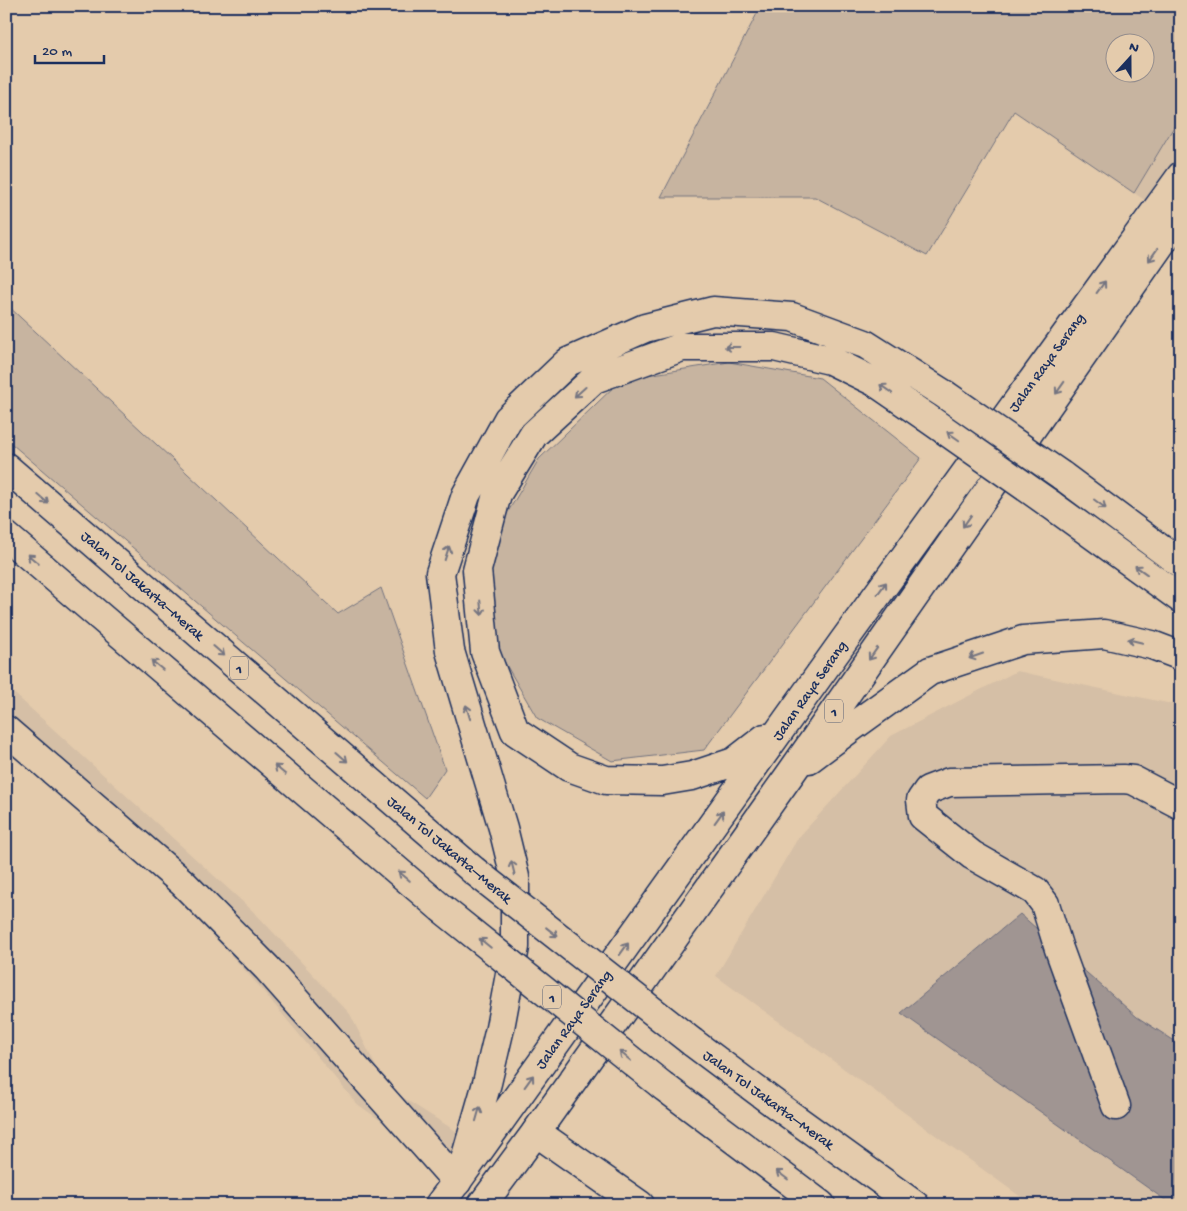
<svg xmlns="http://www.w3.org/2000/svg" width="1187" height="1211" font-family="'Gochi Hand',sans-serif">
<rect width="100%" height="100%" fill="#e4cbac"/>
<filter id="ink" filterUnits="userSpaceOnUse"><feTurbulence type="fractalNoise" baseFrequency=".02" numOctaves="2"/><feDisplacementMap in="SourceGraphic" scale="10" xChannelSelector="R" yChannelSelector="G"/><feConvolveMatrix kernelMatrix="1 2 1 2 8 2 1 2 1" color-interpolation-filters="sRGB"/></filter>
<g filter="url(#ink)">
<!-- built -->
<path fill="#d5bfa6" d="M1181,115V224L1134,193Z
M1017,671L1181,706V1205H1032L716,976L798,838L891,736Z
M6,686L256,914L350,1014L386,1087L459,1133L448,1169L356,1103L259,986L158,875L15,756L6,767Z"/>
<!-- green -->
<path fill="#c7b4a0" stroke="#71727f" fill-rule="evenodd" d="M761,6H1181V115L1134,193L1014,111L927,256L815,197H661ZM1114,42H1144V72H1114Z
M6,304L338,614L381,588L445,769L425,798L6,439Z
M729,362L820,378L921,458L704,750L612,761L537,718L483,625L495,534L539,459L622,379Z"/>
<!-- water -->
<path fill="#a09592" stroke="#6b6c7d" d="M1020,914L1137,1017L1181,1045V1205H1172L901,1013Z"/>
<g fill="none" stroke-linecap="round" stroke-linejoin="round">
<!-- minor casing -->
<g stroke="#1b2f5e" stroke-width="31">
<path id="minor" d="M6,730L183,883L267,968L457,1182
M1116,1106L1059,949L1045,904L1035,891L972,855L923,816L921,800L928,790L949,782L1123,779L1133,780L1181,805
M536,1132L640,1205"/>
</g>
<!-- highway casing -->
<g stroke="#1b2f5e" stroke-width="31">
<path id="highway" d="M6,467L473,870
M1061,475L1181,564
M1050,504L1181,599
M6,536L441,908
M765,738L734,762L692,776L662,781L606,780L569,767L515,731L485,652L477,570L497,494L534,434L594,379L682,347H774L830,360L875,382L926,417
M809,759L852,727L930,671L1023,640L1104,634L1152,645L1181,656
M692,1042L775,1104L915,1205
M663,1086L821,1205
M460,1177L487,1083L500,1028L515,947V877L503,828L450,651L440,573L466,495L508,419L568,362L645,328L713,311L792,317L865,344L944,394
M439,1205L460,1177L843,642L1181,176
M482,1205L536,1132L791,773L1181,215"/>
</g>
<!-- minor -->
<use href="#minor" stroke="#e4cbac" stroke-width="28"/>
<!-- highway -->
<use href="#highway" stroke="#e4cbac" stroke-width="28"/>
<!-- highway-bridge casing -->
<g stroke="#1b2f5e" stroke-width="31" stroke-linecap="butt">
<path id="highway-bridge" d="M944,394L1061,475
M926,417L1050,504
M473,870L692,1042
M441,908L663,1086"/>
</g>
<!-- highway-bridge -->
<use href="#highway-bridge" stroke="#e4cbac" stroke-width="28"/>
</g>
<!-- one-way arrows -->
<defs><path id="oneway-shaft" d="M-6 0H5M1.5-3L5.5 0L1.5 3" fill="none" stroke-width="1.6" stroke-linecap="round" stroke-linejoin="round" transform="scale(1.25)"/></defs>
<g stroke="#757581">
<use href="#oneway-shaft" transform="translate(1153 255) rotate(125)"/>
<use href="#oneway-shaft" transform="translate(1101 287) rotate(-54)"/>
<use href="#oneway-shaft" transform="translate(732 347) rotate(-180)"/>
<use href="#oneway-shaft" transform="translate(1060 388) rotate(125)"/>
<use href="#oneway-shaft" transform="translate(886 389) rotate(-145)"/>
<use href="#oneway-shaft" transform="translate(580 392) rotate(138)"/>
<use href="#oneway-shaft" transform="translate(953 436) rotate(-145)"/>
<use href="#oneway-shaft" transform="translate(43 499) rotate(41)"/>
<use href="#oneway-shaft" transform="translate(1100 504) rotate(37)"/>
<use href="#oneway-shaft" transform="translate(967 521) rotate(125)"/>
<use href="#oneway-shaft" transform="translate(447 553) rotate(-72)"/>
<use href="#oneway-shaft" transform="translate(33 559) rotate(-140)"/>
<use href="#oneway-shaft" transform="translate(1141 570) rotate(-144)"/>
<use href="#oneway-shaft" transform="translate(882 588) rotate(-54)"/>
<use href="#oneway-shaft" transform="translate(481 608) rotate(84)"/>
<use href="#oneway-shaft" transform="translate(1135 641) rotate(-167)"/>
<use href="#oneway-shaft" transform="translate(219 651) rotate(41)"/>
<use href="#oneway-shaft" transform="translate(873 654) rotate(125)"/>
<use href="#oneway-shaft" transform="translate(976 656) rotate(161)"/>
<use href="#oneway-shaft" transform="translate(157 665) rotate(-140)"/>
<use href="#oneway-shaft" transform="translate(468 712) rotate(-107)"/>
<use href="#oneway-shaft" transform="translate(342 757) rotate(41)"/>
<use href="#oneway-shaft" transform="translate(280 770) rotate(-140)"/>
<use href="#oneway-shaft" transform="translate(719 817) rotate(-54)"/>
<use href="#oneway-shaft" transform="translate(513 868) rotate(-104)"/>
<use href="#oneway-shaft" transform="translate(404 876) rotate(-140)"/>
<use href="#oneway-shaft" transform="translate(552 932) rotate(38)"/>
<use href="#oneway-shaft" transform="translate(485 943) rotate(-141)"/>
<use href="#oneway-shaft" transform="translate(624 949) rotate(-54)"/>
<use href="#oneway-shaft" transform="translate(625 1056) rotate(-141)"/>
<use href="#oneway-shaft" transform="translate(529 1081) rotate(-54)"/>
<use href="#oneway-shaft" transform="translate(478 1114) rotate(-74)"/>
<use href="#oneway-shaft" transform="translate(782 1175) rotate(-143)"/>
</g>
</g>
<g text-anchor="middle" stroke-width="4" stroke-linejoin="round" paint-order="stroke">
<!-- shield labels -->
<g fill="#e4cbac" stroke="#575e75" stroke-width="1">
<rect x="230" y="656.5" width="18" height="23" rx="4"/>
<rect x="825" y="699.5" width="18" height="23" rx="4"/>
<rect x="543" y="985.5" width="18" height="23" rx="4"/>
</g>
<g font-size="14" font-weight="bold" fill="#1b2f5e">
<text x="239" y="673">1</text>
<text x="834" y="716">1</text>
<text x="552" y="1002">1</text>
</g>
<!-- street labels -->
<g font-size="15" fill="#1b2f5e" stroke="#e4cbac">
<text transform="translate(1046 362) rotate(-54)" y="5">Jalan Raya Serang</text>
<text transform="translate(143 585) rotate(41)" y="5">Jalan Tol Jakarta–Merak</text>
<text transform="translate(809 690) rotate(-55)" y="5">Jalan Raya Serang</text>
<text transform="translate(450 849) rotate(40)" y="5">Jalan Tol Jakarta–Merak</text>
<text transform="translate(573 1019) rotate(-54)" y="5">Jalan Raya Serang</text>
<text transform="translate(769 1099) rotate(36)" y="5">Jalan Tol Jakarta–Merak</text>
</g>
</g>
<!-- margin -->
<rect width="1187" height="1211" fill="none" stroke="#e4cbac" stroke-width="25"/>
<rect x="12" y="12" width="1162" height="1186" fill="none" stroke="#1b2f5e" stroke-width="2" filter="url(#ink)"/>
<!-- north arrow -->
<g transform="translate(1130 58) rotate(21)"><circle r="24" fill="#e4cbac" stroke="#948d8d"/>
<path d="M0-4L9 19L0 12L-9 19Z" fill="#1b2f5e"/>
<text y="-8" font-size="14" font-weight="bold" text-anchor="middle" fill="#1b2f5e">N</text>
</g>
<!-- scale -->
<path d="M35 55v8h69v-8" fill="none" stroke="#1b2f5e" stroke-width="2.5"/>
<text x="42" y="55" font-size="15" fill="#1b2f5e" stroke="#e4cbac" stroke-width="4" paint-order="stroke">20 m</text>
</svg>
